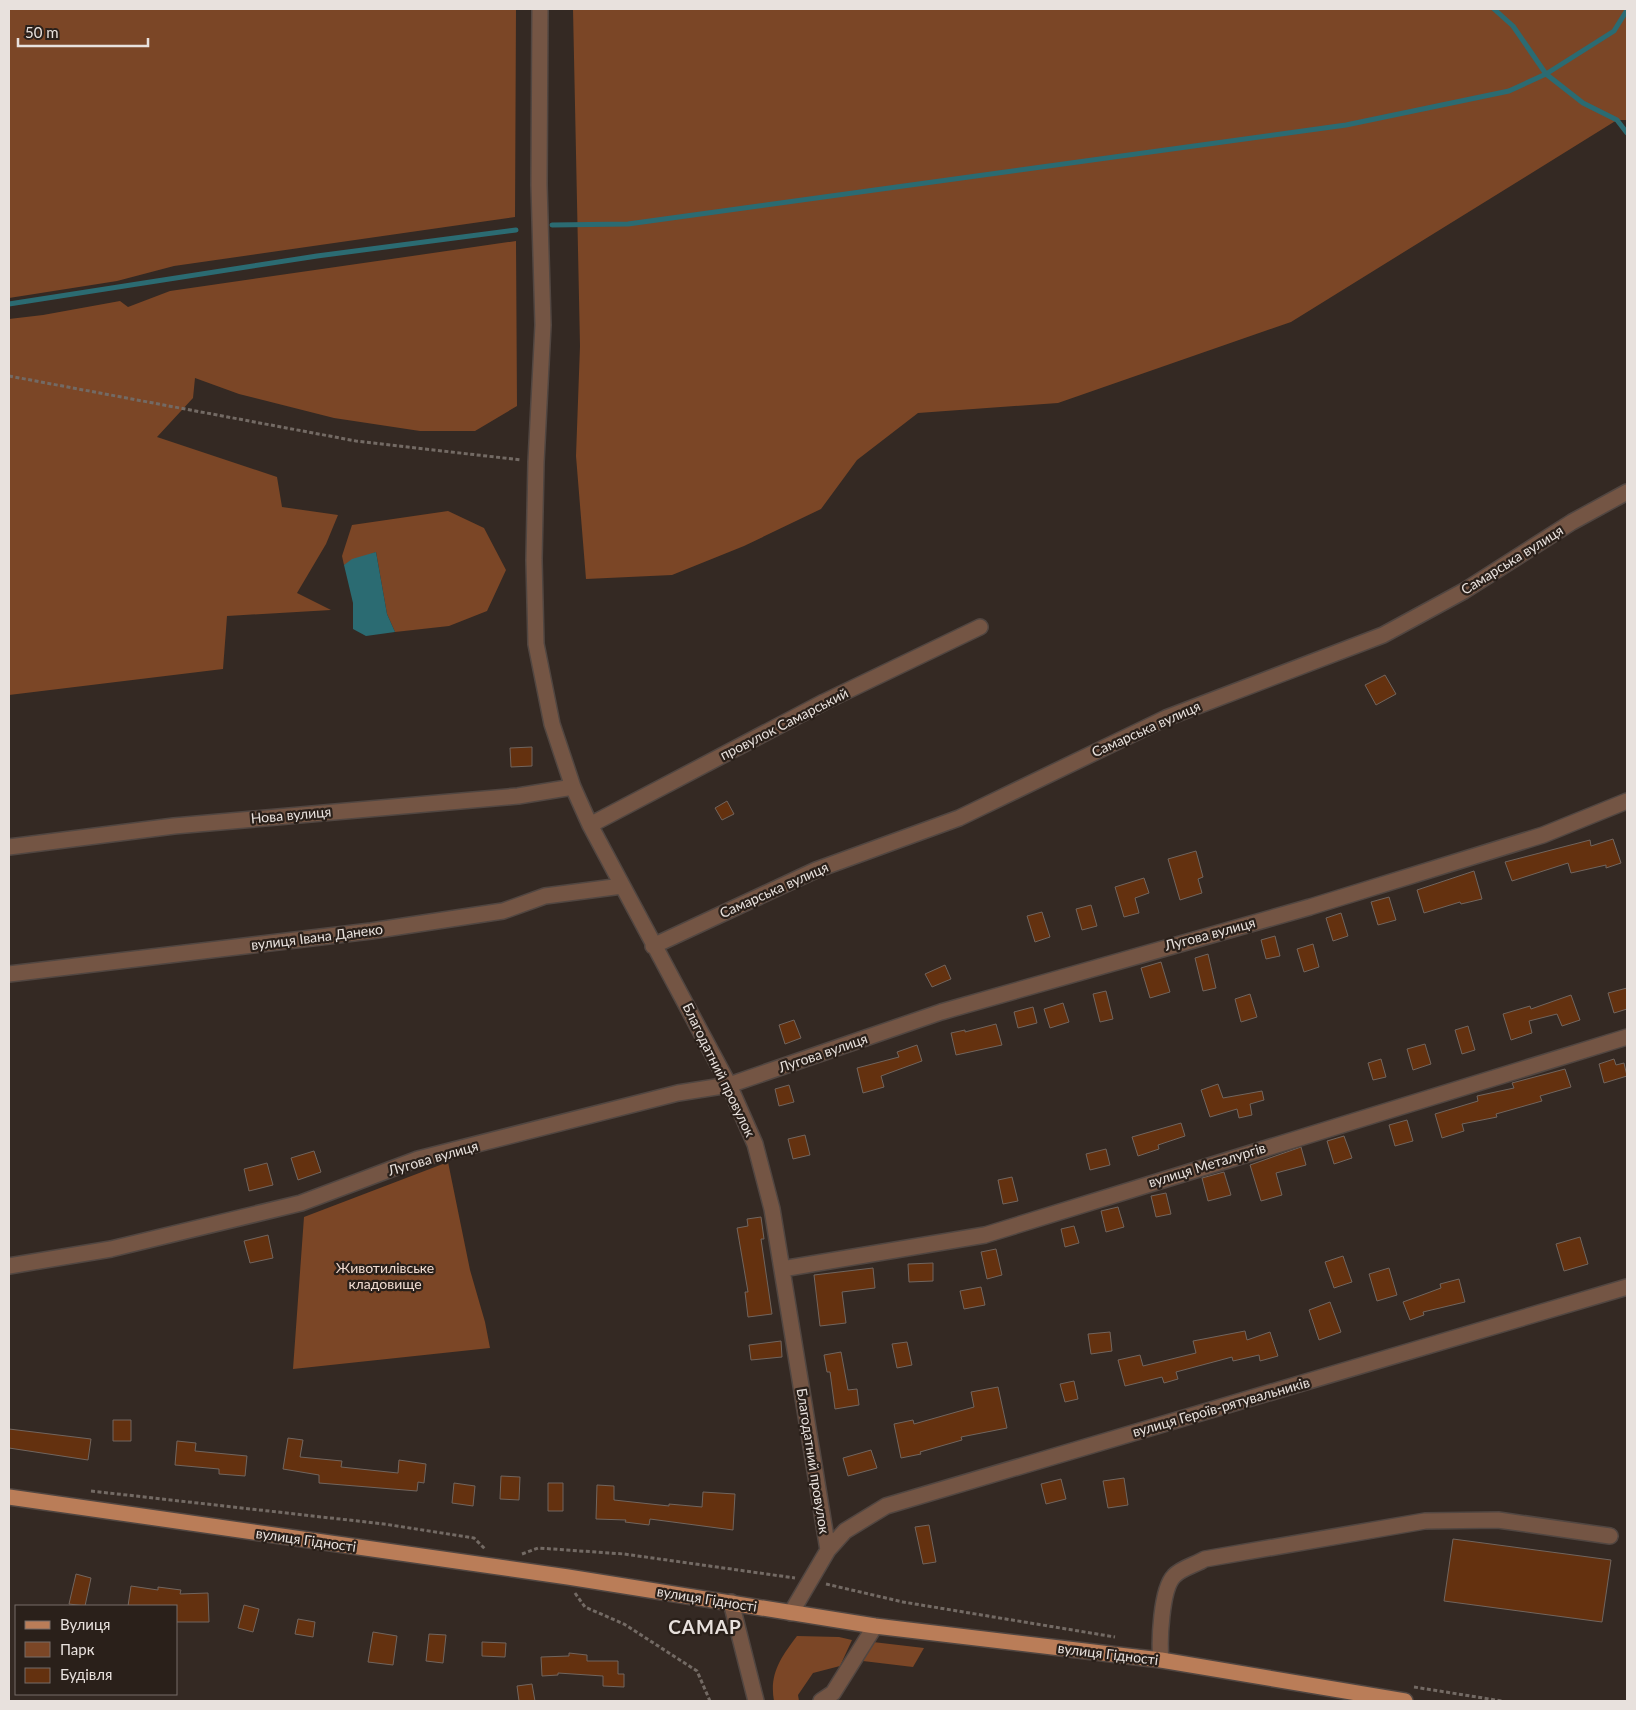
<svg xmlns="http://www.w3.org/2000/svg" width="1636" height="1710" font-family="Lato,sans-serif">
<rect width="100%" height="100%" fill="#342923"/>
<!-- green -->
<path fill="#7b4626" d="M9,9H516L515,217L174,266L117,281L9,298Z
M573,9H1627V120H1617L1291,322L1058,403L918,413L857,460L821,509L744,546L672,575L586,579L576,456L580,346Z
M516,241L517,406L475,431H420L334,418L239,394L195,378L193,398L157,437L277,477L282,507L338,515L326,544L297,593L331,610L227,616L223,669L9,695V319L43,315L120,301L128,307L170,291Z
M448,511L484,528L506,570L487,611L449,626L395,632L387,614L376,552L344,565L342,556L352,525Z
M448,1162L470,1270L485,1322L490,1348L293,1369L304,1217Z
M797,1636L839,1637L852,1640L840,1666L813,1673L798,1695L799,1701H774C769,1674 781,1657 797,1636Z
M873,1642L924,1648L913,1667L863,1661Z"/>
<!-- water -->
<path fill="#2b6b72" d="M376,552L387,614L395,632L366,636L353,629V603L344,565L352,559Z"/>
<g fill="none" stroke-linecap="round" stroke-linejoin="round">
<!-- stream -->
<path stroke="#2b6b72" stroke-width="5" d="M1494,9L1513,26L1546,74L1583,103L1617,120L1627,133
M552,225L628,224L1346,125L1509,91L1546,74L1614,31L1627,10
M9,304L317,256L516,230"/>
</g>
<!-- building -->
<path fill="#64310f" stroke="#71655e" d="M1385,675L1396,694L1376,705L1365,685Z
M532,747V766L511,767L510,748Z
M727,801L734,814L722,820L715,808Z
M1613,839L1621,863L1606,868V865L1571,873L1568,863L1512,881L1505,862L1590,840L1591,846Z
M1196,851L1203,877L1198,879L1202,893L1180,900L1168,859Z
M1474,871L1482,899L1461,904L1460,902L1424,913L1417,890Z
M1144,878L1149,893L1135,898L1139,913L1124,917L1115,887Z
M1389,897L1396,920L1378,925L1371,902Z
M1091,905L1097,926L1082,930L1076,909Z
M1042,912L1050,937L1035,942L1027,916Z
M1341,913L1348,936L1333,941L1326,918Z
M1275,936L1280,956L1266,959L1261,940Z
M1313,944L1319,967L1304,972L1297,949Z
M1208,954L1216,988L1203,991L1195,958Z
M1161,962L1170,992L1150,998L1141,968Z
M945,965L951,979L932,987L925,974Z
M1627,988V1009L1614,1013L1608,993Z
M1106,991L1113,1019L1100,1022L1093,994Z
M1250,994L1257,1017L1241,1022L1235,999Z
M1571,995L1580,1020L1562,1026L1557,1014L1529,1021L1532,1033L1511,1040L1503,1014L1530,1006L1531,1009Z
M1063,1003L1069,1022L1050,1028L1044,1009Z
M1033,1007L1037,1023L1018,1028L1014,1012Z
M794,1020L801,1038L785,1044L779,1025Z
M996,1024L1002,1045L956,1055L951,1033L965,1030V1032Z
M1468,1026L1475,1050L1462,1054L1455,1030Z
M1425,1044L1431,1064L1413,1070L1407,1049Z
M917,1045L922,1061L881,1076L884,1087L863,1093L857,1068L899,1057L897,1052Z
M1381,1059L1386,1077L1373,1080L1368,1063Z
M1614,1059L1616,1065L1624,1063L1627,1076L1604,1083L1599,1064Z
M1565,1069L1571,1087L1540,1096L1542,1101L1496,1114L1497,1117L1462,1124L1464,1131L1442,1138L1435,1114L1478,1101L1477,1096L1514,1088L1512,1083Z
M1218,1084L1223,1098L1262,1091L1264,1100L1250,1104L1252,1115L1239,1118L1237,1109L1210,1117L1201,1090Z
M789,1085L794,1102L779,1106L775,1089Z
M1407,1120L1413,1141L1395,1146L1389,1125Z
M1181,1123L1185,1136L1158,1145L1159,1149L1138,1156L1132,1137Z
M805,1135L810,1155L793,1159L788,1139Z
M1344,1136L1352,1158L1334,1164L1327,1141Z
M1301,1147L1306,1165L1276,1173L1282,1195L1261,1201L1250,1165Z
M1106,1149L1110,1165L1090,1170L1086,1154Z
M314,1151L321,1172L298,1180L291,1158Z
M267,1163L273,1185L249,1191L244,1169Z
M1224,1172L1231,1195L1208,1201L1202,1178Z
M1012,1177L1018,1201L1003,1204L998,1180Z
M1166,1193L1171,1214L1156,1217L1151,1196Z
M1118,1207L1124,1227L1106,1232L1101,1211Z
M761,1217L764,1239H761L772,1314L748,1317L745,1292H748L737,1228L748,1226L747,1219Z
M1074,1226L1079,1243L1065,1247L1061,1229Z
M268,1235L273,1258L250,1263L244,1241Z
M1580,1237L1588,1264L1564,1271L1556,1244Z
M996,1249L1002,1275L987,1279L981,1252Z
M1343,1256L1352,1282L1334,1288L1325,1262Z
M933,1263V1281L909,1282L908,1264Z
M873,1268L875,1288L842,1292L846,1323L820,1326L814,1275Z
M1389,1268L1397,1295L1377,1301L1369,1274Z
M1459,1279L1465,1302L1423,1312L1424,1315L1410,1320L1403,1302L1441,1288L1440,1284Z
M981,1287L985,1305L964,1309L960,1291Z
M1330,1302L1341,1332L1319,1340L1309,1310Z
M1245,1331L1247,1340L1270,1332L1278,1356L1260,1361L1259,1355L1233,1361L1232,1357L1176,1372L1178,1379L1164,1383L1162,1377L1125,1386L1118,1360L1140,1355L1143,1366L1196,1353L1193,1341Z
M1110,1332L1112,1351L1091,1354L1088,1334Z
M781,1341L782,1357L751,1360L749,1345Z
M907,1342L912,1365L897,1368L892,1344Z
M841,1352L848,1390L857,1389L859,1405L835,1409L830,1372H827L824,1355Z
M1074,1381L1078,1399L1065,1402L1060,1384Z
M998,1387L1007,1428L961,1437L962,1440L920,1452L921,1454L901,1458L894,1424L913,1420L914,1424L974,1407L971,1392Z
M113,1420H131V1441H113Z
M9,1429L91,1439L88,1460L9,1448Z
M288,1438L303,1440L300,1457L342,1461L341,1467L398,1473L399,1460L426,1464L424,1483L418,1482L417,1491L319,1483V1475L283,1469Z
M177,1441L196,1443L195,1451L247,1456L245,1476L219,1474V1469L175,1465Z
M871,1450L877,1468L848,1476L843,1458Z
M501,1476L520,1477L519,1500L500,1499Z
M1124,1478L1128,1505L1108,1508L1103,1481Z
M1061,1479L1066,1499L1046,1504L1041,1484Z
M454,1483L475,1486L473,1506L452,1503Z
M548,1483H563V1511H548Z
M597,1485L614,1486V1500L669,1506V1504L702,1507L703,1492L735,1494L733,1530L650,1519L649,1525L625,1522L626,1520L596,1519Z
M929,1525L936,1562L923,1564L915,1527Z
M1453,1539L1611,1560L1602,1622L1444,1601Z
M76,1574L91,1578L85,1606L69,1604Z
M131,1586L158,1590V1587L181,1590L180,1594L208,1593L209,1622H176V1606H128Z
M244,1605L259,1609L253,1632L238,1628Z
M298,1619L315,1622L313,1637L295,1634Z
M373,1632L397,1636L393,1665L368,1662Z
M429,1634L446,1635L443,1663L426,1661Z
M482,1642L506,1643L505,1657L482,1656Z
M569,1653L587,1655V1661H618V1674H624V1687L603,1686V1676L558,1673V1675L542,1676L541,1657L569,1656Z
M532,1684L535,1701H519L517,1686Z"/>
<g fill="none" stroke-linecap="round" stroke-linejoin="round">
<!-- minor casing -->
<g stroke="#514641" stroke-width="18">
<path id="minor" d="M540,9L539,185L543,325L536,462L534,560L536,644L552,724L573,787L590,825L729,1085L755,1144L772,1209L828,1550
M590,825L824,702L980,627
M9,847L174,826L518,796L573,787
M653,946L816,870L959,818L1166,718L1383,635L1464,591L1572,522L1627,492
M9,974L371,931L503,911L545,896L622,886
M9,1266L111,1249L301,1203L418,1159L678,1093L729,1085L941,1012L1310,907L1543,835L1627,801
M782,1269L985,1235L1627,1037
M731,1602L756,1701
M791,1613L828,1550L845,1531L886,1506L1627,1287
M1161,1660C1159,1642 1161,1589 1174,1576C1181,1568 1195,1565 1205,1559L1425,1521L1498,1520L1610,1536
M821,1701L833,1693L875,1626"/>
</g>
<!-- major casing -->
<g stroke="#514641" stroke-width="18">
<path id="major" d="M9,1497L568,1577L875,1626L1161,1660L1405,1701"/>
</g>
<!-- path -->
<path stroke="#736a64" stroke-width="3" stroke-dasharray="4 2.5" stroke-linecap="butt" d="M9,376L356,441L521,460
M91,1491L384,1524L474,1538L485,1549
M522,1554L538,1548L624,1554L795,1578
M826,1584L903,1602L1115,1637
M575,1593L585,1607L624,1624L697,1671L710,1701
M1414,1687L1502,1701"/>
<!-- minor -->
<use href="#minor" stroke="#745544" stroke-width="15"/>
<!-- major -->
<use href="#major" stroke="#ba7d58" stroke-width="15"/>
</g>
<g text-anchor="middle" stroke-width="4.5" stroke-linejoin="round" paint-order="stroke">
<!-- street labels -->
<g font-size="14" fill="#e8e1dd" stroke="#2a201a">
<text transform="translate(1512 560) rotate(-32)" y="5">Самарська вулиця</text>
<text transform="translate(784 724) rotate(-27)" y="5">провулок Самарський</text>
<text transform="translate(1146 729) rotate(-24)" y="5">Самарська вулиця</text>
<text transform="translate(291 815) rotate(-5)" y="5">Нова вулиця</text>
<text transform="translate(774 890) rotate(-24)" y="5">Самарська вулиця</text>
<text transform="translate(1210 934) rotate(-15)" y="5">Лугова вулиця</text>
<text transform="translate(317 937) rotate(-7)" y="5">вулиця Івана Данеко</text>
<text transform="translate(823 1053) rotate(-19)" y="5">Лугова вулиця</text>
<text transform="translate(719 1070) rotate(64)" y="5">Благодатний провулок</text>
<text transform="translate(433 1158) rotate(-16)" y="5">Лугова вулиця</text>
<text transform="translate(1207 1165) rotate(-17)" y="5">вулиця Металургів</text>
<text transform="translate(1221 1407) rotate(-16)" y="5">вулиця Героїв-рятувальників</text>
<text transform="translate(813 1461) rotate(81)" y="5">Благодатний провулок</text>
<text transform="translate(306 1540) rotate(8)" y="5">вулиця Гідності</text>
<text transform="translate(707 1599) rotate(9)" y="5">вулиця Гідності</text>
<text transform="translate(1108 1654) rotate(7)" y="5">вулиця Гідності</text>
</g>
<!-- park labels -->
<g font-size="14" fill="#f1dcd1" stroke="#2a201a">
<text x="385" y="1273">Животилівське<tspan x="385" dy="16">кладовище</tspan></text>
</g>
<!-- district labels -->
<g font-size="19" font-weight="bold" letter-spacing="1" fill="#e8e1dd" stroke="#2a201a">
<text x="705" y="1634">САМАР</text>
</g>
</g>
<!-- border -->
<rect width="1636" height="1710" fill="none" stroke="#e8e1dd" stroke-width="20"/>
<!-- legend -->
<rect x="15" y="1605" width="162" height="90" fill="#2a201a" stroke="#766d68"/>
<rect x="25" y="1621" width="25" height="8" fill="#ba7d58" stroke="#766d68"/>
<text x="60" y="1630" font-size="15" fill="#e8e1dd">Вулиця</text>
<rect x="25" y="1642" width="25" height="15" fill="#7b4626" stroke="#766d68"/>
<text x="60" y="1655" font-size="15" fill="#e8e1dd">Парк</text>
<rect x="25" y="1668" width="25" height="15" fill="#64310f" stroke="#766d68"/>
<text x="60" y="1680" font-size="15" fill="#e8e1dd">Будівля</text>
<!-- scale -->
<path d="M18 38v8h130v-8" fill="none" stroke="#e8e1dd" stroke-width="2.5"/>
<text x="25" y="38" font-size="15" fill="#e8e1dd" stroke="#2a201a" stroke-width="4" paint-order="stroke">50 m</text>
</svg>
